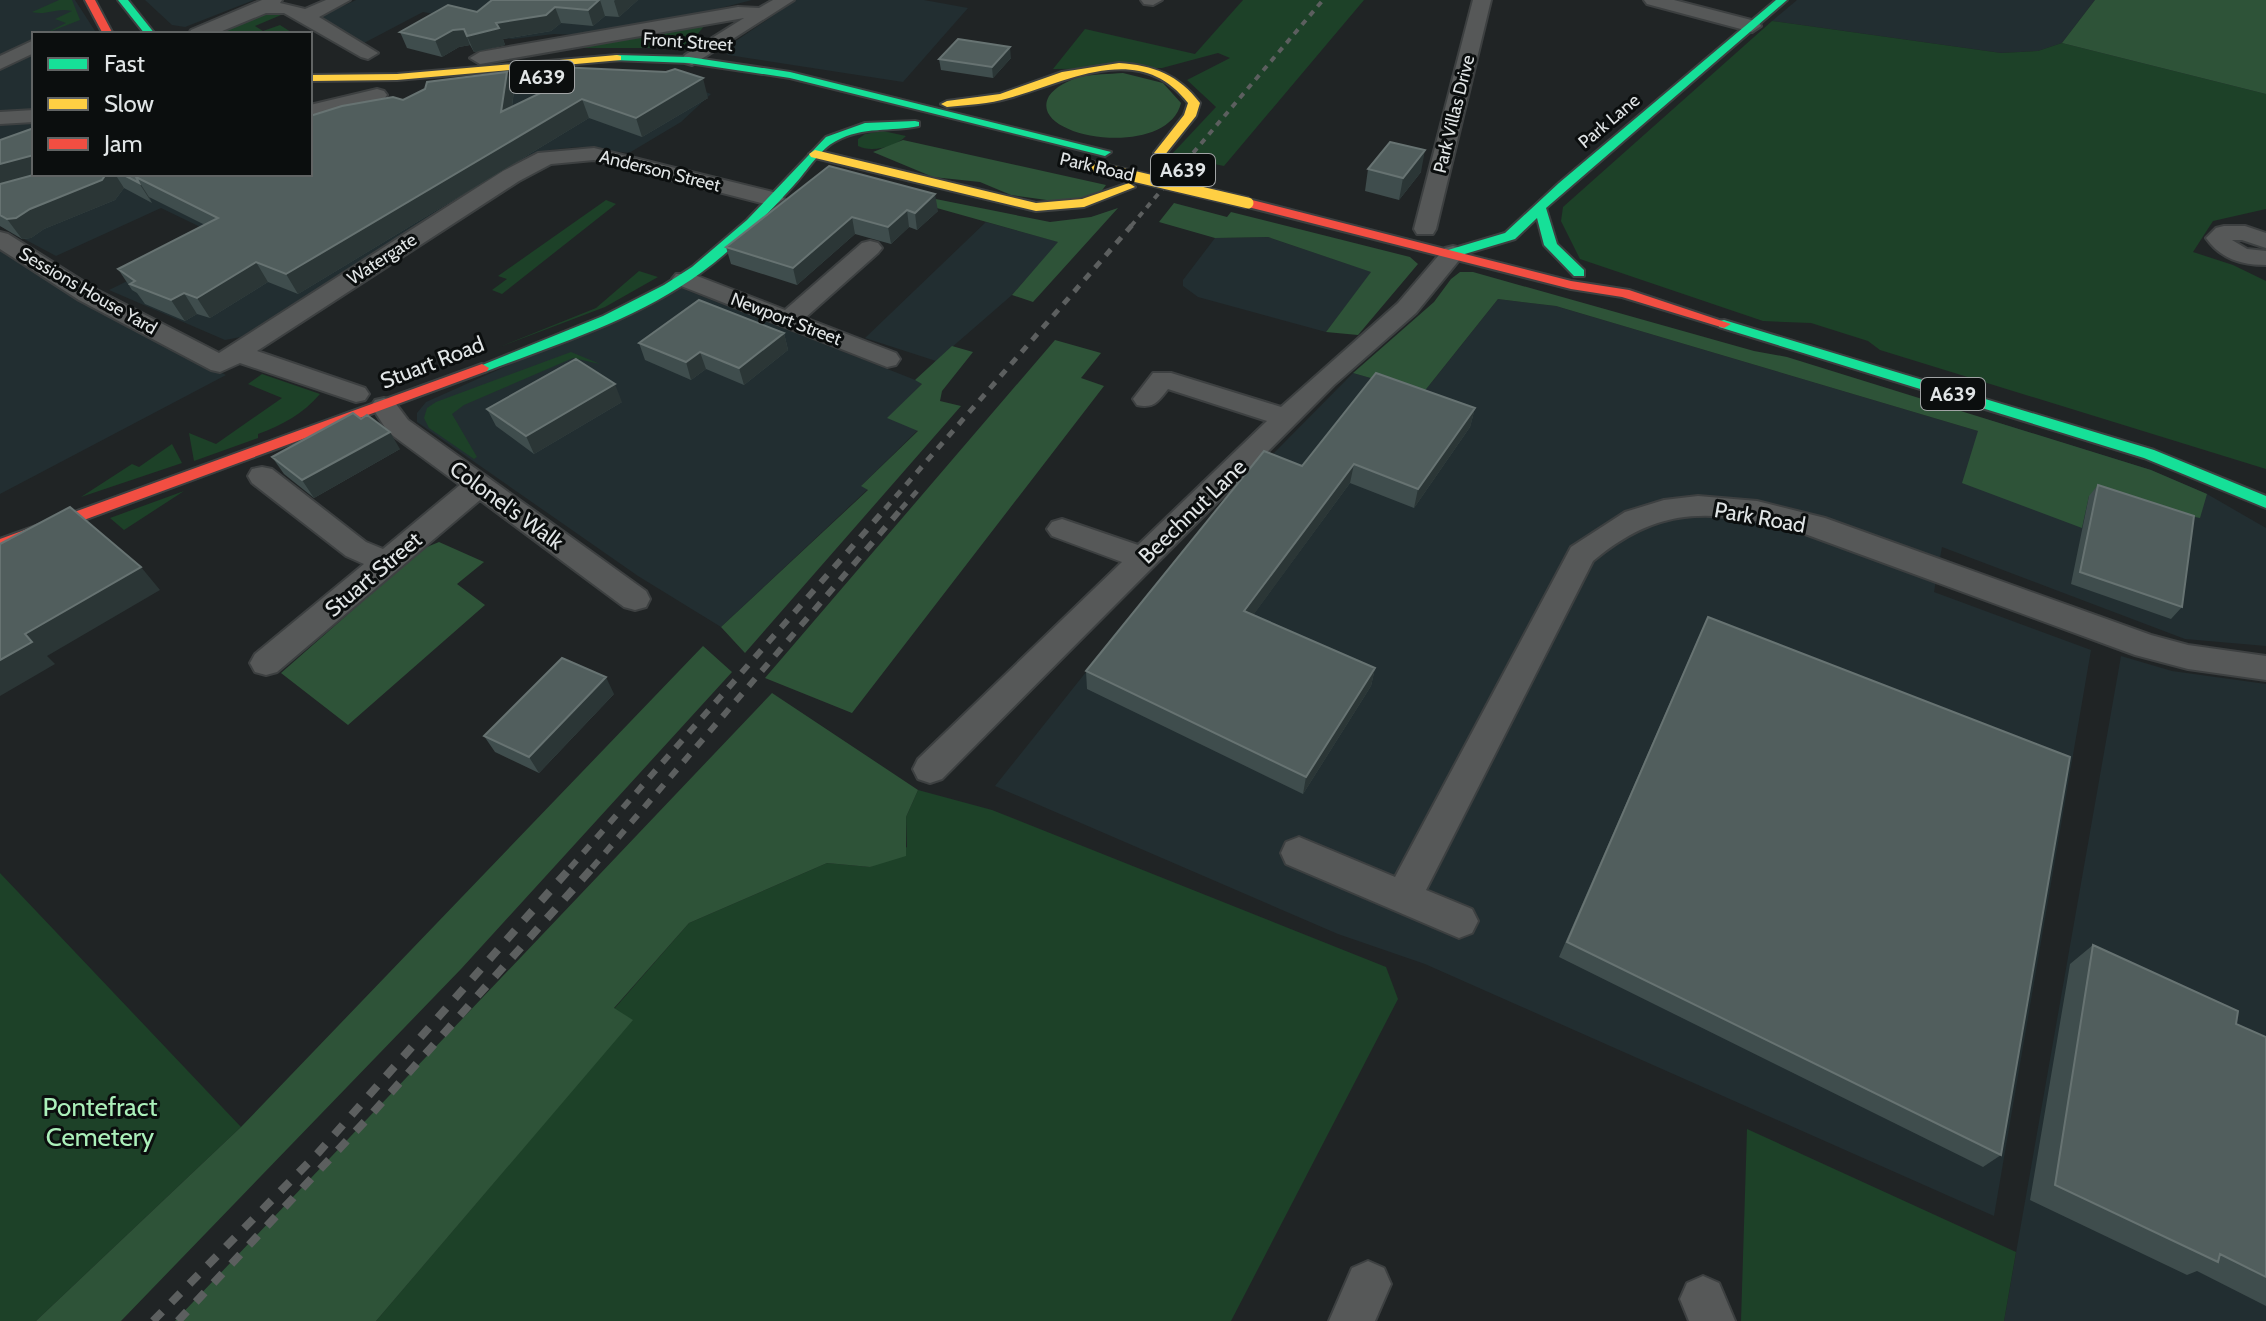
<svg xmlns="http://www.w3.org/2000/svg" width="2266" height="1321" font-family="Cabin,sans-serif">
<rect width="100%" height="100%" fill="#202425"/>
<!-- built -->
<path fill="#222e31" d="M0,0H75L97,34H34V174L0,193Z
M145,0H254L185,27L172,25Z
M356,0H752L674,20L580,35L554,34L513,39L488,37L483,23L423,12L364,43L317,18Z
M796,0H924L968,8L903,82L728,55L724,49Z
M1797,0H2095L2062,43L2038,51L2001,53L1772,21Z
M567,85L695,88L711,94L681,122L629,153L578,147L549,150L241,337L225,340L109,290L219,236L161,208L56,256L0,226V211L58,188L310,174L506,91Z
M986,222L1059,242L1012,295L936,361L865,338Z
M1268,237L1372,272L1326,332L1198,297L1183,286V280L1215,238Z
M0,248L139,332L226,375L0,494Z
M681,288L923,383L888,418L918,430L862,485L868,489L721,627L638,576L417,422V413L426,402Z
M1498,299L1556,306L1978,431L1986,419L2151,470L2207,494L2266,528V646L2185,639L1942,547L1934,592L2091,650L1994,1216L1425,964L1338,934L995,786L1161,578L1266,461L1353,373L1423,393Z
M2121,656L2172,671L2266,684V1321H2004Z"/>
<!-- green -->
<path fill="#1d4128" d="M59,0H72L80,20L44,34L66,23L55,19L72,11C57,7 47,16 32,12Z
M1243,0H1364L1224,166L1171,155L1216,107L1187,80L1230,58L1218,53L1162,68L1053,69L1085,29L1195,54Z
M276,11L281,15L255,26L263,31L280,25L294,34H209L255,14Z
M1772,21L2001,53L2038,51L2062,43L2266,94V209L2213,221L2193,252L2233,265L2266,281V469L1880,350L1868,341L1811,323L1763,321L1580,259L1561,221L1563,207Z
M705,25L686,48H556L619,41Z
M883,131L906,136C896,147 871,153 858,146V139L865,134Z
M606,200L616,204L502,294L492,290L507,279L498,276Z
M639,271L658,277L605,307L497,348L596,308Z
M571,352L600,364L573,358L464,405L452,414L477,457L474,459L429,428L424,418L427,408L436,402Z
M262,374L320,394C304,413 281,426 258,434V438L194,461L189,433L216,444L282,398L248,384Z
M172,444L182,463L81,497L132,464L139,467Z
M184,491L124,530L110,518Z
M918,790L992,810L1386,967L1398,999L1231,1321H376L632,1020L614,1009L689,923L827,863L870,867L907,847L906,817Z
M0,873L241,1127L36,1321H0Z
M1747,1129L2016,1252L2004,1321H1741Z"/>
<!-- forest -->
<path fill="#2e5338" d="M2095,0H2266V94L2062,43Z
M1123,73L1163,83L1181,103C1167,161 1025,138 1049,96C1055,87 1069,80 1080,77C1094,74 1109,74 1123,73Z
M903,140L1106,185L1097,197L1068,203L1011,195L980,182L933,177L873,152Z
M826,177L1050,222L1091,217L1118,208L1033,302L1012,295L1058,242Z
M1174,203L1227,217L1231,212L1410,257L1418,264L1358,335L1326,332L1371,272L1268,237L1215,238L1159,222Z
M1460,272H1473L1754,351L1787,357L2151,470L2207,494L2200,518L2089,496L2082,528L1962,483L1978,431L1556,306L1498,299L1423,393L1353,373L1434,302L1451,279Z
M1055,340L1101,353L1081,378L1104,386L852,713L765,678Z
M952,346L973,352L942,391L940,401L961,406L745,653L721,627L868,490L861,486L918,431L887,418L922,384L915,380Z
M439,542L484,562L457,584L485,605L348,725L281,673L422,549Z
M703,646L732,672L461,969L121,1321H36L241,1127Z
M772,693L918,790L906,817V856L870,867L827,863L689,923L614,1008L633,1020L376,1321H175Z"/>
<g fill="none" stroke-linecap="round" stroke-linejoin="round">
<!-- street casing -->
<g stroke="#3d4041" stroke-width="4">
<path id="street" d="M262,0H282L280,3L305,9L326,0H350L319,17L378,53L368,59L361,57L284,13H266L215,34H189L191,30Z
M773,0H794L692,65L685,63L682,59L685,55L744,18L480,64L470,58L480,52L738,7L759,8Z
M1141,0H1162L1153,5L1144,4Z
M1473,0H1491L1436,229L1433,234H1417L1414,229Z
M1644,0H1674L1759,22L1761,26L1752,32L1647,4Z
M34,40V53L0,69V56Z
M377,89L384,91L387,95L384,99L310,117V105Z
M34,110V122L0,124V112Z
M594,148L781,194L784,199L773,206L594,160L551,164L519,181L257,351L365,388L369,394L365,400L356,402L240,363L220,372L211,370L79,300L0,249V232L8,234L97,290L219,353L503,171L538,153Z
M2224,226H2245L2266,233V248L2242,240H2232L2247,249L2266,251V265C2241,265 2221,259 2206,238L2216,228Z
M870,241L878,243L882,248L878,253L805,318L896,353L900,359L896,365L887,367L676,284L672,279L676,274H692L785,310L862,243Z
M1453,246L1461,248L1465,253L1416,313L1334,385L942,779L930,783L918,779L913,769L918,759L1122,562L1052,536L1047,529L1052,522L1062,519L1138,545L1267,421L1168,389C1158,402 1153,409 1137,405L1133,399L1153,373H1171L1281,407L1398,303L1445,248Z
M384,398L393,400L408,420L646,591L650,599L646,607L635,610L624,607L480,500L277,672L266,675L255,672L250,663L255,654L364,564L346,556L252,483L248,476L252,469L262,467L272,469L366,542L383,549L460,485L388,432L371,406L375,400Z
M1698,496L1757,501L1825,518L2151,635L2188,645L2266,656V680L2188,669L2135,655L1786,527C1707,510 1659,506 1593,561L1426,890L1472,909L1478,921L1472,933L1459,938L1286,864L1281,853L1286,842L1299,837L1395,877L1571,547L1625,512L1664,500Z
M1368,1261L1384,1268L1391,1284L1375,1321H1329L1352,1268Z
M1703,1276L1719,1283L1735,1321H1689L1680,1299L1687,1283Z"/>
</g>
<!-- fast casing -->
<g stroke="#3d4041" stroke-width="4">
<path id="fast" d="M118,0H128L155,34H145Z
M1776,0H1787L1546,208L1557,244L1584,270V276H1574L1544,245L1537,218L1515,239L1458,256H1448V250L1505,233L1559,183Z
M617,55L689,57L790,72L1111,152L1105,156L790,78L689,63L613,60V56Z
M915,121L919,122V126C891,132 863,126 836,141C820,149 807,171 794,185C766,216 736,247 702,272C638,319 560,343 487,371L482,372L475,368L603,316L664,285L692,267L747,220L826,137L865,123Z
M1724,320L2154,450L2266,496V508L2144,458L1719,327V321Z"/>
</g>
<!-- slow casing -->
<g stroke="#3d4041" stroke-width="4">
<path id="slow" d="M617,55L621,56V60L397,80L310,81V75L397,74Z
M1119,63C1153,65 1179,75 1200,103L1196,116L1164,156L1154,153L1184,115L1188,103C1140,40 1069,81 1009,98C989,104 968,105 947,107L941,104L947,101L1000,94L1062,72Z
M815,150L1036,203L1082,199L1129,183L1135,187L1084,207L1036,211L811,157L809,154Z"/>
</g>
<!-- jam casing -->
<g stroke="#3d4041" stroke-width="4">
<path id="jam" d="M85,0H95L113,34H103Z
M1248,199L1571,281L1629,290L1731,324L1724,328L1622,297L1571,289L1244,206V200Z
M482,364L489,368L487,371L0,551V539Z"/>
</g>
<!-- street -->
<use href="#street" fill="#565858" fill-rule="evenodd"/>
<!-- fast -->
<use href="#fast" fill="#16e098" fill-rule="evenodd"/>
<!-- slow -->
<use href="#slow" fill="#ffcf43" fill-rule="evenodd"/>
<!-- jam -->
<use href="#jam" fill="#f24e42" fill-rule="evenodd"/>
<!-- rail-far3 -->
<path stroke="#5c5f5f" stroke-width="4" stroke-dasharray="6 6" stroke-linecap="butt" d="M1131,226L1323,0"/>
<!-- rail-far2 -->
<path stroke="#5c5f5f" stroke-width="5" stroke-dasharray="8 8" stroke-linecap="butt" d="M885,509L1133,224
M901,509L918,490"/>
<!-- rail-far1 -->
<path stroke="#5c5f5f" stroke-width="6" stroke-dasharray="10 10" stroke-linecap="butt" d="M570,868L887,507
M592,868L903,507"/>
<!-- rail -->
<path stroke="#5c5f5f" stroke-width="8" stroke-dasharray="13 13" stroke-linecap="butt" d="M153,1321L318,1153L572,866
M178,1321L368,1118L594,866"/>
<!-- slow-bridge casing -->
<g stroke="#3d4041" stroke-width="14" stroke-linecap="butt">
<path id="slow-bridge" d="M1090,166L1248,203"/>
</g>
<!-- slow-bridge -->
<use href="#slow-bridge" stroke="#ffcf43" stroke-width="11"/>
</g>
<!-- wall -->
<path fill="#3f4d4d" d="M492,0H638L619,17L605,16L593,26L561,23L551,31L503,39L505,45L474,52L470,45L459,47L442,57L407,48L400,32L477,12Z
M1011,58L993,78L941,70L939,59Z
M551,88L708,98L642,137L589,118L298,294L268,282L210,318L197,314L185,321L145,304L137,293L132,290L118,269L205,225L149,197L152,203L124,188L115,200L44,229L31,238L22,239L0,226V140L34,174H310L403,100L514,91L512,107Z
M829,166L938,211L917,230L909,227L891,244L855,234L797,285L731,264L726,247Z
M1368,169L1421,172L1399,200L1365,191Z
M784,333L788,350L744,385L706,369L691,380L645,360L639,343Z
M622,402L534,454L496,426L487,409Z
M1475,408L1470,427L1414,508L1350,483L1253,615L1375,668L1371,686L1303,794L1087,689L1086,671L1302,466Z
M400,449L314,498L284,474L272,457Z
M2098,485L2182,607L2171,619L2071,584L2089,496Z
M1708,617L2001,1155L1983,1167L1559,957L1700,634Z
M614,694L539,773L495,752L484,736Z
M2093,945L2236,1024L2266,1037V1306L2197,1271L2187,1275L2030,1200L2070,964Z"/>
<!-- shaded-wall -->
<path fill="#2b3636" d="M600,0L605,16L593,26L588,10Z
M615,0H638L619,17L614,1Z
M555,7L561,23L551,31L503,39L505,45L474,52L467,36L496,23Z
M464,29L470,45L459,47L442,57L435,40L453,30Z
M1010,47L1011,58L993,78L992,67Z
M507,72L514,91L508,132L501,112Z
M703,78L708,98L642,137L636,118Z
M582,99L589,118L298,294L286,274Z
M1425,150L1421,172L1399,200L1403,178Z
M34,155V174H51L0,188V164Z
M106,174H115L124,188L115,200L44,229L31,238L22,239L7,219Z
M136,177L149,197L152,203L139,183Z
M935,194L938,211L917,230L915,213Z
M907,210L909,227L891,244L888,227Z
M852,217L855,234L797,285L793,268Z
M256,262L268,282L210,318L197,298Z
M184,293L197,314L185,321L171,300Z
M784,333L788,350L744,385L739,368Z
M700,352L706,369L691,380L686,362Z
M615,384L622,402L534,454L526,436Z
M1475,408L1470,427L1414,508L1418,489Z
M390,432L400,449L314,498L302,480Z
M1354,464L1350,483L1243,629L1244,611Z
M141,567L160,590L47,656L55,664L0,696V660L25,634Z
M1375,668L1371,686L1303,794L1306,777Z
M606,677L614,694L539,773L529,757Z"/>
<!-- building -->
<path fill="#515e5d" stroke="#677372" stroke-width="2" d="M492,0H599L588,10L555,7L546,15L496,23L499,28L467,36L464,29L453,30L435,40L400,32L448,5L477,12Z
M958,39L1010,47L992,67L939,59Z
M558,67L666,72L675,69L703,78L636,118L582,99L286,274L256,262L197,298L184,293L171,300L130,284L135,281L118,269L218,218L136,177L139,183L122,174H135L136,175L140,174H310V116L342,106L393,97L403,100L425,89L427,82L507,72L501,112L551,88Z
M34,128V155L0,164V140Z
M1390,142L1425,150L1403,178L1368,169Z
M829,166L935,194L915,213L907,210L888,227L852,217L793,268L726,247Z
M37,174H106L102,180L30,209L16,218L7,219L0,215V184Z
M699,300L784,333L739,368L700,352L686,362L639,343Z
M576,359L615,384L526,436L487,409Z
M1376,373L1475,408L1418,489L1354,464L1244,611L1375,668L1306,777L1086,671L1264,451L1302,466Z
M353,413L361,419L367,415L390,432L302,480L272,457Z
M2098,485L2194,516L2182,607L2080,572Z
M70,507L141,567L25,634L32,642L0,660V544Z
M1708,617L2070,757L2001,1155L1567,942Z
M562,658L606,677L529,757L484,736Z
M2093,945L2238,1011L2236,1024L2266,1037V1277L2220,1254L2218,1262L2055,1185Z"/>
<g text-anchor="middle" stroke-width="6" stroke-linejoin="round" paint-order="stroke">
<!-- far-street labels -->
<g font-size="18" fill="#e1e5e6" stroke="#0b0e0e">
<text transform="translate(688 42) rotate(4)" y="6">Front Street</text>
<text transform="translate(1454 114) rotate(-76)" y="6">Park Villas Drive</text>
<text transform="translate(1609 121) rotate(-40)" y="6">Park Lane</text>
<text transform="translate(1097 167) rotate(13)" y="6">Park Road</text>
<text transform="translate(660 171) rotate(14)" y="6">Anderson Street</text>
<text transform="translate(382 259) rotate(-33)" y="6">Watergate</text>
<text transform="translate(88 291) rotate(30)" y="6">Sessions House Yard</text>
<text transform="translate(786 319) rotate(21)" y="6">Newport Street</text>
</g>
<!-- shield labels -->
<g fill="#0b0e0e" stroke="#a1a4a5" stroke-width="2">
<rect x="510" y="61" width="64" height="32" rx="6"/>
<rect x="1151" y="154" width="64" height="32" rx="6"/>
<rect x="1921" y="378" width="64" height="32" rx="6"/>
</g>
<g font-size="20" font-weight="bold" fill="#e1e5e6">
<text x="542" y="84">A639</text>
<text x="1183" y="177">A639</text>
<text x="1953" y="401">A639</text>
</g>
<!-- street labels -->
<g font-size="22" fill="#e1e5e6" stroke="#0b0e0e">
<text transform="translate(432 362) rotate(-21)" y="8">Stuart Road</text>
<text transform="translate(507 505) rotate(36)" y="8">Colonel's Walk</text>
<text transform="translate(1192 511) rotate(-44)" y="8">Beechnut Lane</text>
<text transform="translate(1760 517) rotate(10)" y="8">Park Road</text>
<text transform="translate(373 574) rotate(-40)" y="8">Stuart Street</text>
</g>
<!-- near-park labels -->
<g font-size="26" fill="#abf0ba" stroke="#0b0e0e">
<text x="100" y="1116">Pontefract<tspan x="100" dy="30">Cemetery</tspan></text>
</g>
</g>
<!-- legend -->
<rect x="32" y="32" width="280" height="144" fill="#0b0e0e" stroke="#616464" stroke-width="2"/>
<rect x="48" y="58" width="40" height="12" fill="#16e098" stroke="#616464" stroke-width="2"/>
<text x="104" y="72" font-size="24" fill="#e1e5e6">Fast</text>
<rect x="48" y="98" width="40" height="12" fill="#ffcf43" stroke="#616464" stroke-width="2"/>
<text x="104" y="112" font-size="24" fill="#e1e5e6">Slow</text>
<rect x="48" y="138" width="40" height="12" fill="#f24e42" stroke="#616464" stroke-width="2"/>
<text x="104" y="152" font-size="24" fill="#e1e5e6">Jam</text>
</svg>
